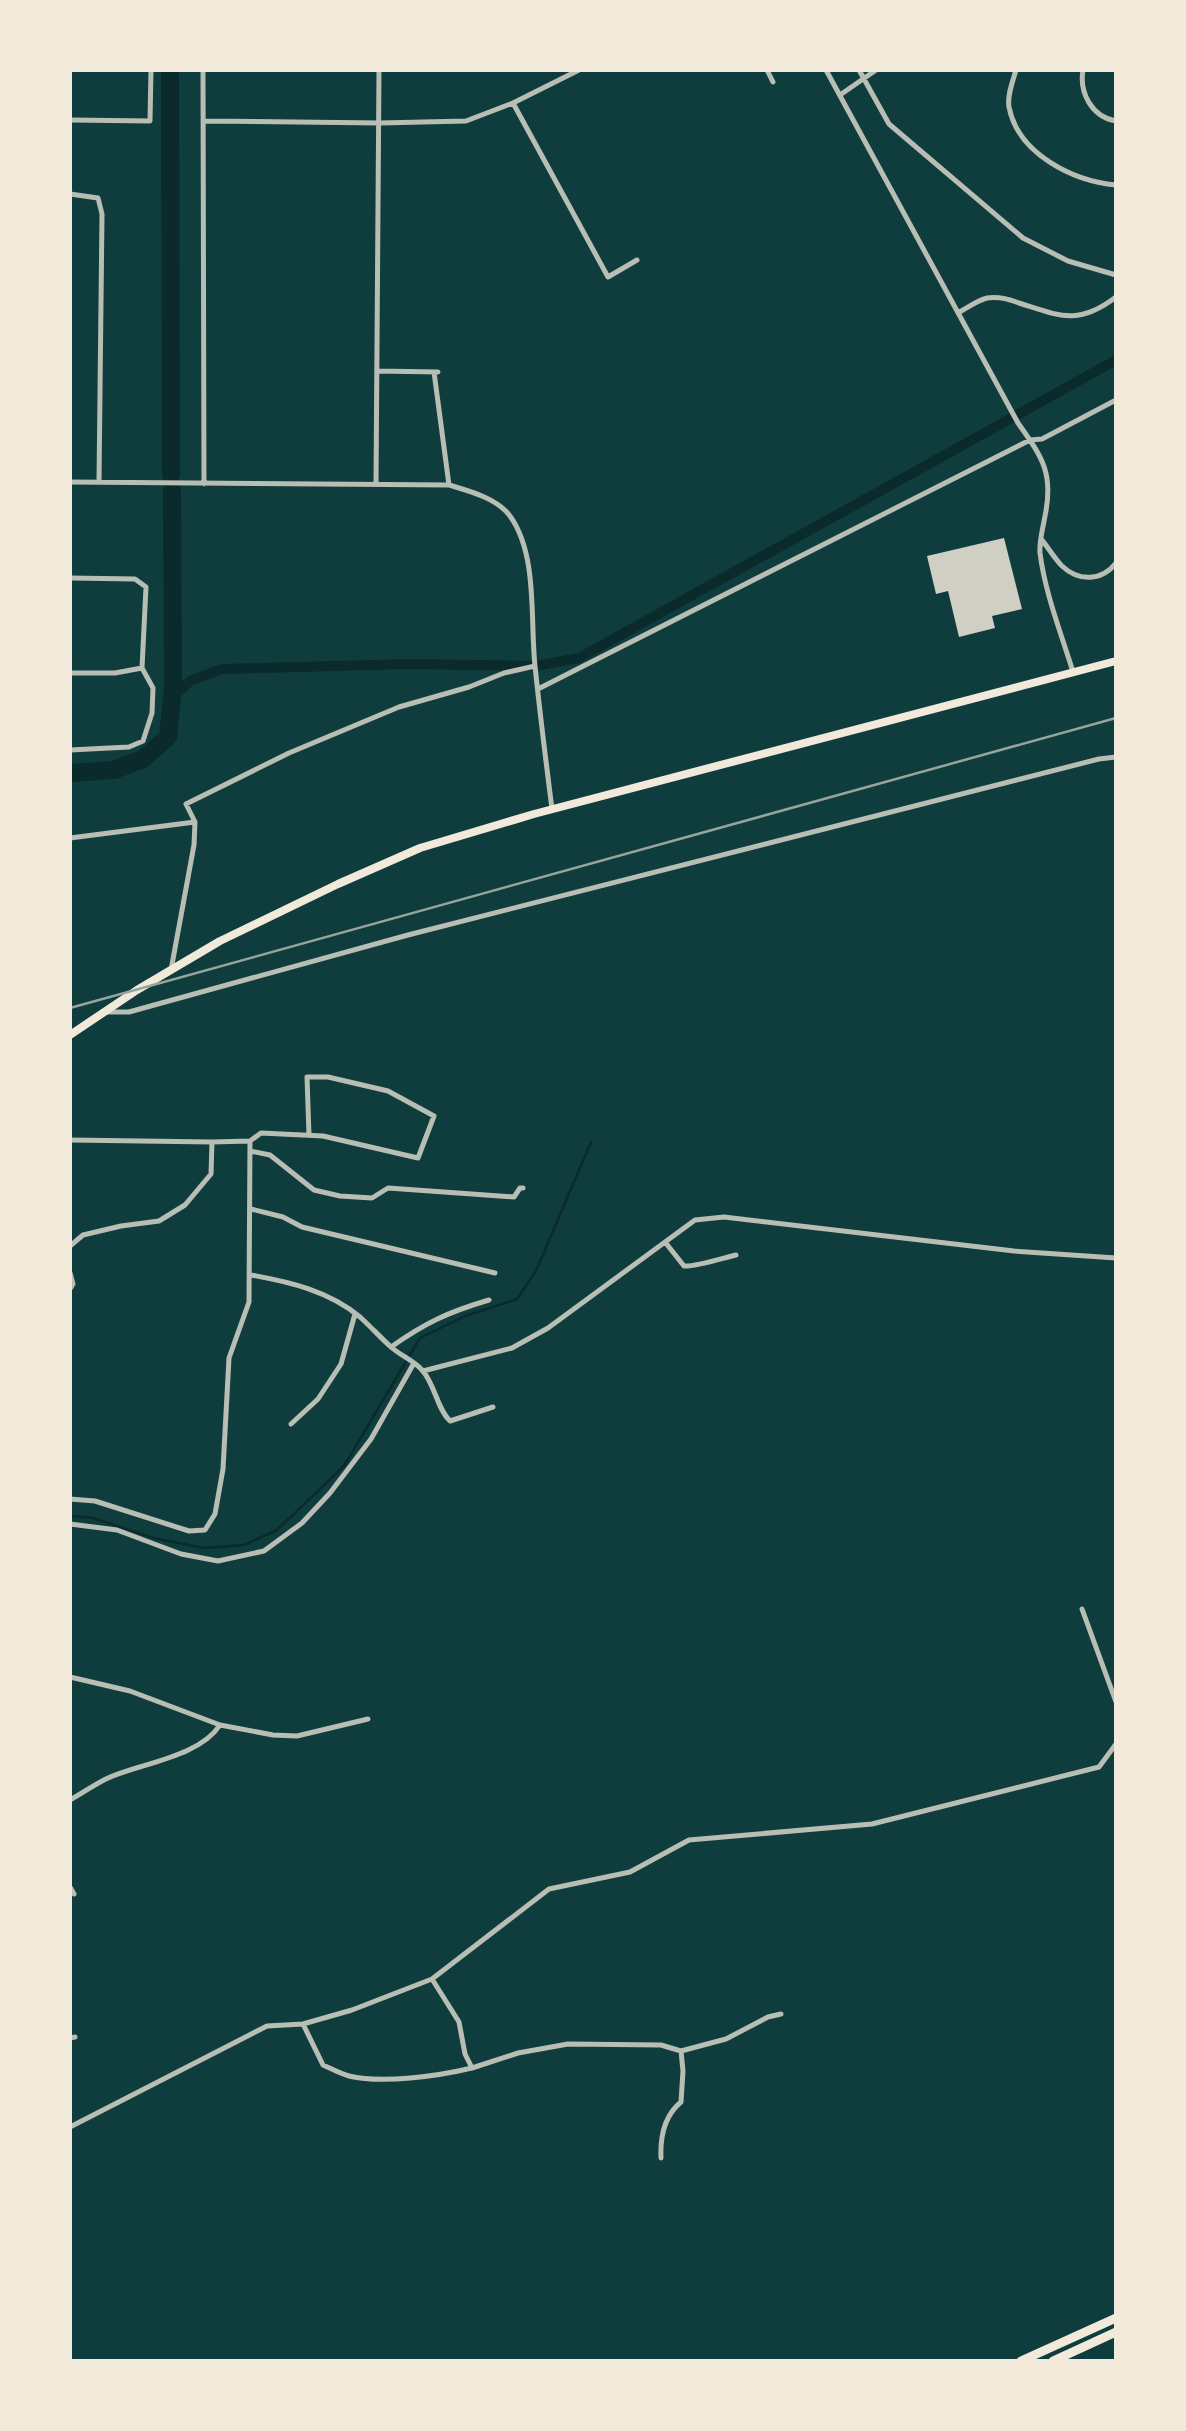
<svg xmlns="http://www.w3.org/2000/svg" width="1186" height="2431" font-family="Quicksand,sans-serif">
<rect width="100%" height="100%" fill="#0f3d3e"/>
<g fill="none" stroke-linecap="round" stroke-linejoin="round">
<!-- stream -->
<path stroke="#0a2a2b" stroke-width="2.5" d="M70,1516L93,1518L154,1538L203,1548L244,1545L277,1530L344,1466L420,1338L465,1316L517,1299L536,1271L591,1142"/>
<!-- canal -->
<path stroke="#0a2a2b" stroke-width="10" d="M172,698L190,681L222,669L408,664L535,666L579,658L1116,360"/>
<!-- river -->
<path stroke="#0a2a2b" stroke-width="18" d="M170,70L171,475
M70,773L114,770L143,759L168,737L173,687L172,491"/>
</g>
<!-- building -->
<path fill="#cfcfc3" d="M1004,538L1022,609L992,616L995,628L959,637L948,591L936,594L927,556Z"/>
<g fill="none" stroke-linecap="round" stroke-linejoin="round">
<!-- minor -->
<path stroke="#b8beb3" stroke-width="5" d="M203,70L204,484
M767,70L773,82
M826,70L1018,423C1042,457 1054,473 1045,516C1043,528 1039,541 1040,553C1045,593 1061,633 1073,672
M859,70L889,124L1023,238L1068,261L1116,275
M1016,70C1013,81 1007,95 1009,107C1018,154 1073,181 1116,185
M1083,70C1079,93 1092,117 1116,121
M840,95L876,70
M513,103L608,277L637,260
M70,120L150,121L151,70
M204,121L380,123L466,121L513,103L579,70
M70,194L98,198L102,214L99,482
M958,313C967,308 978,300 987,298C999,296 1009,299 1019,303C1060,316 1078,326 1116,297
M377,371L438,372
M434,372L449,485
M70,482L449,485C469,491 497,498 510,516C538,555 530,620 535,666C540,714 546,762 552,809
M376,484L379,70
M1041,539C1048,547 1054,558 1062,566C1079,582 1102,581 1116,563
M70,578L135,579L146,587L142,668L115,673H70
M538,689L1030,440L1042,439L1116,400
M70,750L129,747L143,741L152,713L153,688L142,668
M70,838L195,822
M171,970L194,845L195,822L186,804L289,753L399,707L469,687L504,673L535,666
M105,1012H129L408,935L1099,759L1116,757
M70,1140L212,1142L211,1174L185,1205L159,1221L121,1226L83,1235L70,1246
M250,1141L261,1133L323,1136L418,1158L434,1116L388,1091L328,1077H307L309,1135
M250,1151L270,1155L314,1190L340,1196L372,1198L388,1188L514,1197L520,1188H523
M251,1209L283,1217L302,1227L495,1273
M665,1242L684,1266C695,1267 723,1258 736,1255
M70,1273L73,1284L70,1289
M251,1275C290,1282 329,1291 360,1317C371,1327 381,1338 391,1347C401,1356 413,1360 422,1370C435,1384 437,1409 450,1421L493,1407
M391,1347C425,1323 448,1312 489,1300
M423,1371L512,1348L548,1328L695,1220L724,1217L1014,1251L1116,1258
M291,1424L318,1399L341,1364L355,1314
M70,1499L95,1501L189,1531L205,1530L215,1514L223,1469L229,1358L249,1302L250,1141L212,1142
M70,1524L117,1530L181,1554L218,1561L264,1551L302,1523L330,1493L371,1439L414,1363
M1082,1609L1116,1702
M70,1677L130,1691L220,1725L273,1735L297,1736L368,1719
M70,1800C83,1793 95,1784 108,1778C142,1763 199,1757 220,1725
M70,1887L74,1894
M432,1979L459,2022L465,2054L472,2068L518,2053L568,2044L661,2045L681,2051L726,2039L768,2017L781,2014
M303,2024L323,2065C332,2069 341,2074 349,2076C383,2084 438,2076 472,2068
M70,2038L75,2037
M70,2127L267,2026L303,2024L352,2010L432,1979L549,1889L630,1872L689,1840L872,1824L1099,1767L1116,1744
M661,2158C660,2136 664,2116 681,2102L683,2071L681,2051"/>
<!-- primary -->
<path stroke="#f1e9da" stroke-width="8" d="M70,1035L137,990L220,941L338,884L420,848L534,814L1116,661"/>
<!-- trunk -->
<path stroke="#f1e9da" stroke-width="9" d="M1021,2361L1116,2318
M1053,2361L1116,2332"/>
<!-- rail -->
<path stroke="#97a49c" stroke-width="2.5" d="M70,1008L1116,718"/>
</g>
<!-- border -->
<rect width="1186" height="2431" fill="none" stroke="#f1e9da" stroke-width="144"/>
</svg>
